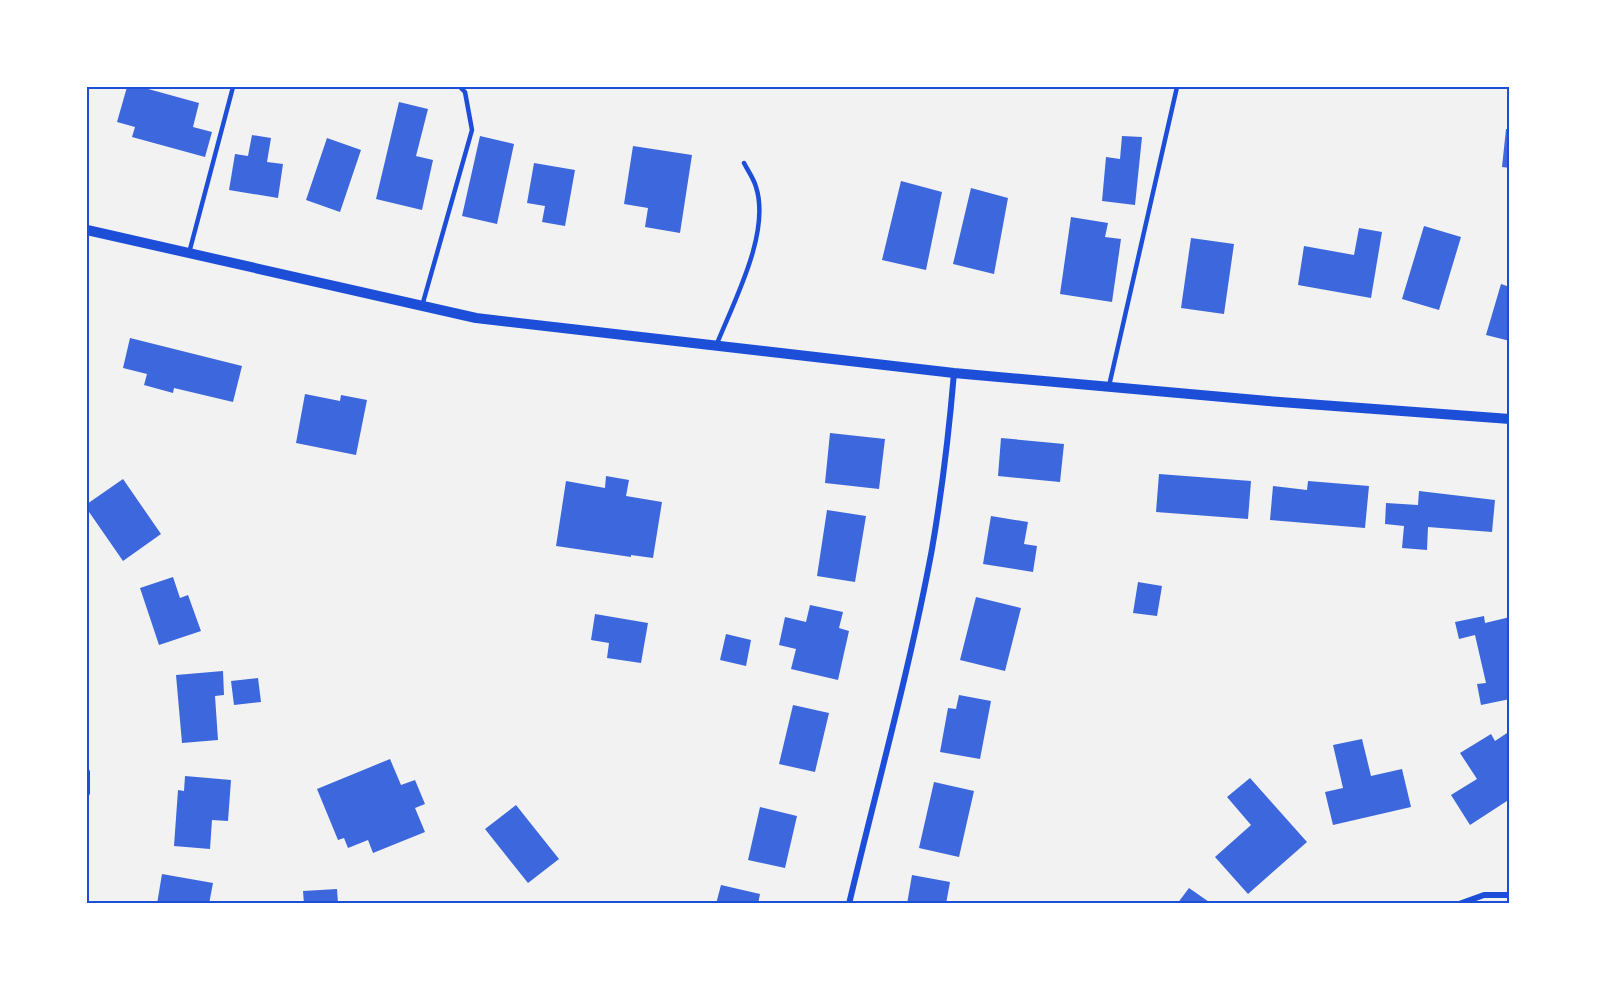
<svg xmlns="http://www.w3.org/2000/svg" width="1597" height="991" font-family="Lora,serif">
<rect width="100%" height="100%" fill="#f2f2f2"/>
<!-- building -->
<path fill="#3d67dc" d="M127,87H141L199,103L193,127L212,132L205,157L132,137L135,127L117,122Z
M399,102L428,109L416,156L433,160L422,210L376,199Z
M1506,129H1510V168L1502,167Z
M252,135L271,138L267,162L283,164L278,198L229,190L235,154L248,156Z
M480,136L514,144L497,224L462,216Z
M1122,136L1142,137L1135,205L1102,201L1106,157L1120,159Z
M327,138L361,150L340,212L306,200Z
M633,146L692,155L680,233L645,227L648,208L624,204Z
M534,163L575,170L565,226L542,222L545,206L527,203Z
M901,181L942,192L926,270L882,260Z
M971,188L1008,198L994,274L953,264Z
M1071,217L1108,223L1105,237L1121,239L1112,302L1060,294Z
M1424,226L1461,237L1439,310L1402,299Z
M1359,228L1382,232L1371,298L1298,285L1304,246L1354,255Z
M1191,238L1234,244L1224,314L1181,308Z
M1501,284L1510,287V341L1486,335Z
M130,338L242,366L233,402L174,388L173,393L144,385L147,374L123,368Z
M305,394L340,401L341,395L367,400L356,455L296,443Z
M830,433L885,439L879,489L825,483Z
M1001,438L1064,444L1060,482L998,476Z
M1159,474L1251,481L1248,519L1156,512Z
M606,476L629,480L626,496L662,502L653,558L631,555V557L556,546L566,481L605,488Z
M123,479L161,534L123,561L87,509V504Z
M1308,481L1369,486L1365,528L1270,520L1273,486L1307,490Z
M1419,491L1495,500L1492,532L1428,527L1427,550L1402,548L1404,526L1385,524L1386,503L1418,505Z
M827,510L866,516L855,582L817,576Z
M991,516L1028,522L1024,544L1037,546L1033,572L983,564Z
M173,577L180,598L188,595L201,631L159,645L140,588Z
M1138,582L1162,586L1157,616L1133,613Z
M976,597L1021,608L1005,671L960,660Z
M810,605L843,612L839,628L849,631L838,680L791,669L796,649L779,645L785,617L806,622Z
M595,614L648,623L641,663L607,658L609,643L591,640Z
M1484,616L1485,623L1510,617V699L1481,705L1477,684L1486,683L1475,635L1459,639L1455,622Z
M726,634L751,640L746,666L720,660Z
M223,671L224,695L215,696L218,740L182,743L176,675Z
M258,678L261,702L234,705L231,681Z
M959,695L991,701L980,759L940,752L948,708L956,709Z
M793,705L829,713L815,772L779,764Z
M1510,731V799L1470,825L1451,795L1477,779L1460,753L1491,734L1495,741Z
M1362,739L1371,776L1402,769L1411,807L1333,825L1325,792L1343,788L1333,745Z
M390,759L401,785L415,780L425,804L415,808L425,832L373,853L368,840L348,848L344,838L338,840L317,789Z
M185,776L231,780L228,821L212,820L210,849L174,846L178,790L184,791Z
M1250,778L1307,842L1248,894L1215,857L1251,825L1227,797Z
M934,782L974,791L959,857L919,848Z
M516,805L559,859L528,883L485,829Z
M760,807L797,816L785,868L748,860Z
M162,874L213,883L209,904H157Z
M912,875L950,882L946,904H907Z
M721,885L760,894L758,904H716Z
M1189,888L1212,904H1177Z
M337,889L338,904H304L303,891Z"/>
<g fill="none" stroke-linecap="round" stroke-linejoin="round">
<!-- service -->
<path stroke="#1d4ed8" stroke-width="4.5" d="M189,253L233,87
M422,306L472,130L465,92L460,87
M716,346C733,303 771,233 756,187C754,179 748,171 744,163
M1109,386L1177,87"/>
<!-- minor -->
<path stroke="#1d4ed8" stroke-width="6" d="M87,772V793
M849,904C877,786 910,668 932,549C942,491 949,432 954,373
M1459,904L1484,895H1510"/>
<!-- tertiary -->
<path stroke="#1d4ed8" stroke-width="10" d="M87,230L476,318L954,373L1268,401L1510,419"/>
</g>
<!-- border -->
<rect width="1597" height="991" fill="none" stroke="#ffffff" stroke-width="177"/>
<rect x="88" y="88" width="1420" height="814" fill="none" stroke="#1d4ed8" stroke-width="2"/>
</svg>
